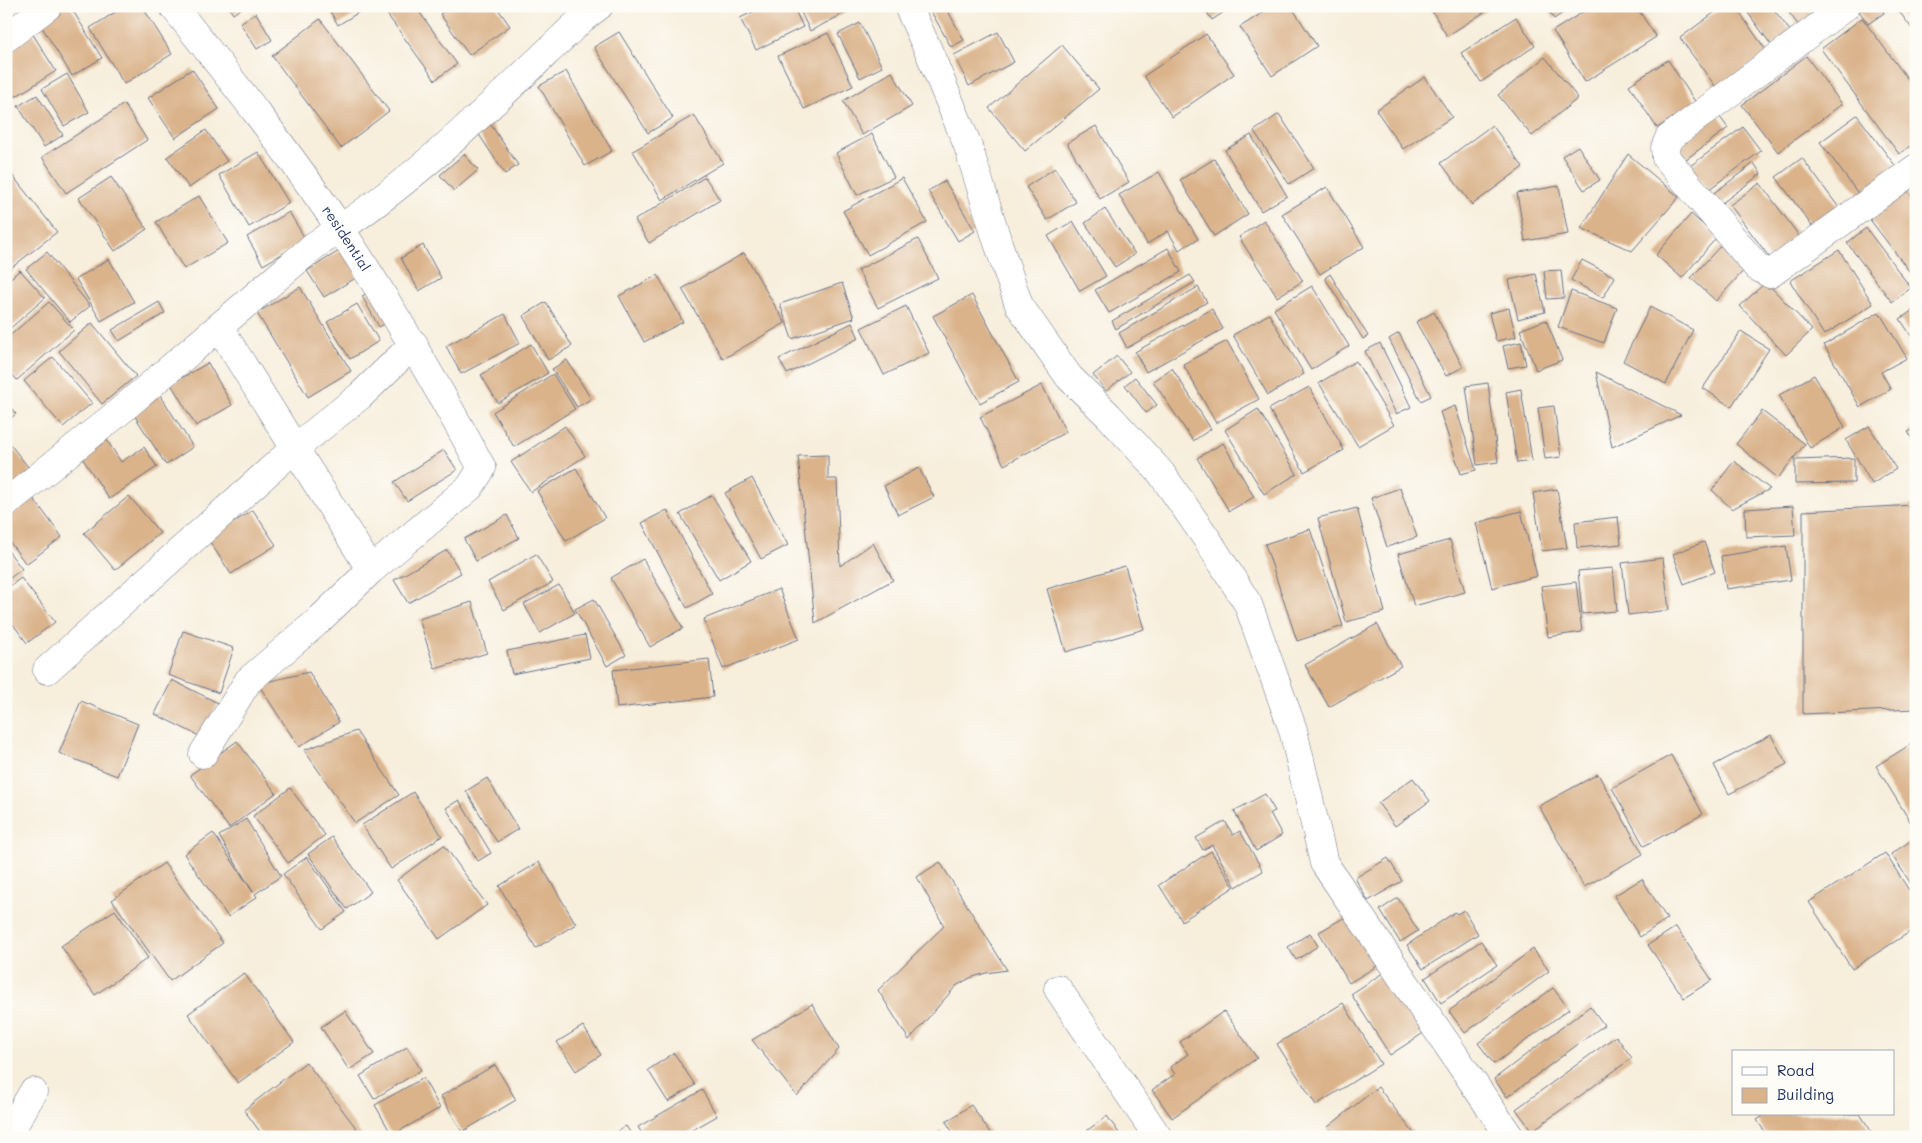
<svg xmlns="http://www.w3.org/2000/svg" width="1922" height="1143" font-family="Mali,sans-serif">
<rect width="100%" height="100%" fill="#fdfcf7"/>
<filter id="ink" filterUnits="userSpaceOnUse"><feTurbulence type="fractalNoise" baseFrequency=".02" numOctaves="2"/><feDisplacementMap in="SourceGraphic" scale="10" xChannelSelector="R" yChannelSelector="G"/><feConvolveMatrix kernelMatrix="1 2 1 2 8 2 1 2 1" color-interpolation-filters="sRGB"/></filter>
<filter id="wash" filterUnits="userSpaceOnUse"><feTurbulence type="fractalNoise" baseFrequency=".0096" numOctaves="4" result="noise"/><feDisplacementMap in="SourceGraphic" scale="20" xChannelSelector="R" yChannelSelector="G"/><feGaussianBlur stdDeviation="1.12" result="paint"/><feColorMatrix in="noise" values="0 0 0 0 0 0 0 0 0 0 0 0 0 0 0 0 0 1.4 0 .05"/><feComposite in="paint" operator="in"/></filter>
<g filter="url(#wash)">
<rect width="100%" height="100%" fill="#f7eedc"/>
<g id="blocks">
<!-- building -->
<path fill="#dab38b" d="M58,6H70L102,58L72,76L37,19Z
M125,6H142L172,54L124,84L90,28Z
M228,6H245L233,14Z
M327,6H369L338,25Z
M381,6H415L457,64L435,80Z
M451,6H496L510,26L469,55L440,14Z
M765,6H793L803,27L756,50L740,18Z
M798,6H859L810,31Z
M928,6H945L964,40L951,47Z
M1203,6H1233L1212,20Z
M1273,6H1291L1317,46L1272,76L1240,27Z
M1429,6H1494L1447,36Z
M1546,6H1573L1554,19Z
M1592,6H1636L1656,37L1585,82L1553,31Z
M1723,6H1735L1768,53L1718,90L1680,38Z
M1743,6H1771L1791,32L1772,46Z
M1784,6H1807L1813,16L1799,26Z
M1865,6H1880L1884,13L1868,24L1859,11Z
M1895,6H1916V34Z
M256,13L272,40L257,49L240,23Z
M1516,17L1535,46L1481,82L1461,53Z
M1862,18L1916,90V142L1899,154L1821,49Z
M320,19L389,111L341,148L272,56Z
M860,23L882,67L860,78L838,34Z
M619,32L673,118L648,133L594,47Z
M998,32L1014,62L969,86L954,55Z
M32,33L56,71L15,97L6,82V49Z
M828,33L853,86L804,109L778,56Z
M1206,34L1234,74L1172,117L1144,76Z
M1062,45L1099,89L1025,151L989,108Z
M1806,56L1842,104L1778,152L1742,105Z
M1545,57L1578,98L1532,136L1498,95Z
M1668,60L1696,103L1657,128L1629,85Z
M192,69L219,109L175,138L148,98Z
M566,71L612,151L585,166L539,86Z
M892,72L912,106L862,135L843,101Z
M67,74L89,112L64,126L42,89Z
M1425,77L1452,117L1403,149L1376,110Z
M37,95L63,135L44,147L18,106Z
M124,104L147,140L66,193L42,157Z
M1717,113L1728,128L1685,160L1674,146Z
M1279,114L1314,168L1289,184L1254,131Z
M694,115L723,163L662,200L633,151Z
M1857,115L1897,168L1860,196L1820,142Z
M489,122L518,165L505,174L476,130Z
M1492,125L1523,167L1472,205L1441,163Z
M1096,126L1129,182L1100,199L1067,143Z
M1743,127L1761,151L1708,190L1690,166Z
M206,130L227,161L189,188L167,157Z
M872,134L894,177L857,195L836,153Z
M1251,135L1287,196L1261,211L1225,150Z
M1578,146L1600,180L1584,190L1562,156Z
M258,152L289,203L249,227L219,175Z
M464,154L478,170L454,191L440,175Z
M1628,154L1679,197L1632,251L1581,228Z
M1802,158L1840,209L1814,229L1776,177Z
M1214,159L1248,214L1214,236L1180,180Z
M1754,163L1761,174L1718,206L1710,196Z
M1055,168L1076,202L1047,220L1026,187Z
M9,171L57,232L6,272V173Z
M1159,172L1198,239L1179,250L1168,231L1147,244L1119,195Z
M111,177L147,229L115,251L79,198Z
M705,177L720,200L649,243L635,220Z
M902,178L927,222L868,255L843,211Z
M945,181L975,231L958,241L928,191Z
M1760,183L1802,240L1773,262L1730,205Z
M1902,184L1916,202V280L1865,213Z
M1559,186L1568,234L1525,241L1517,193Z
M1327,187L1364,247L1320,274L1282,214Z
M199,196L228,243L184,269L156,222Z
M1105,209L1135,254L1115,267L1085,223Z
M289,212L306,240L263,265L247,237Z
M1691,214L1717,237L1682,278L1656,255Z
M1264,220L1303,281L1277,297L1239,237Z
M1073,221L1106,276L1080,291L1048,236Z
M1866,228L1911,288L1892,302L1847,243Z
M918,239L938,278L878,308L858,270Z
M423,245L441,278L419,291L401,258Z
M1721,245L1746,268L1716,301L1691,278Z
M1168,248L1181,272L1109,313L1095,290Z
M342,249L359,276L324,297L307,271Z
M1839,250L1873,304L1824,335L1790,281Z
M47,252L90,306L70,322L26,269Z
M744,253L785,323L723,359L682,289Z
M109,259L134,302L101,321L76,279Z
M1582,260L1615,277L1603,298L1571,280Z
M20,270L45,298L6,332V282Z
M1561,270L1564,298L1547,299L1544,271Z
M1330,274L1368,336L1363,339L1325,278Z
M1536,274L1545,312L1518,319L1509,280Z
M658,275L683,322L644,342L619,296Z
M1190,275L1195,282L1116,329L1112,321Z
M1766,282L1812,330L1786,355L1740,306Z
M842,283L854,318L792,339L780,304Z
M1312,286L1349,346L1311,370L1274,309Z
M300,287L351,371L308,397L257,313Z
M1198,287L1207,302L1127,348L1119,333Z
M377,288L394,319L379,327L362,296Z
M1571,291L1617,308L1604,343L1558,327Z
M972,295L1019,382L980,403L933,316Z
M49,302L74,330L17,380L6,367V339Z
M159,302L165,313L119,341L112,330Z
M546,302L572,346L548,360L523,316Z
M357,304L379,341L350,359L327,322Z
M906,306L929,353L884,375L861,328Z
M1650,307L1693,330L1666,384L1623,361Z
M1509,308L1516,337L1496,341L1489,313Z
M1916,308V343L1900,319Z
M1212,309L1223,329L1146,372L1135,352Z
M1434,312L1463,367L1446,376L1416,322Z
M1879,312L1907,358L1881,372L1891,389L1860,407L1824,345Z
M505,314L520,343L461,374L446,346Z
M1269,314L1304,374L1268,395L1233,335Z
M1546,320L1562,360L1536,370L1520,330Z
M92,323L136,376L102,404L59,351Z
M852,323L859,338L787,374L779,359Z
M1741,331L1769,349L1731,407L1703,388Z
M1399,333L1431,396L1421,401L1389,339Z
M1227,341L1259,399L1216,423L1183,364Z
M1521,342L1526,365L1508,368L1503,346Z
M1380,343L1411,407L1396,414L1365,351Z
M531,344L548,373L498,403L481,375Z
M1117,356L1130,372L1106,391L1093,375Z
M53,357L92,403L63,427L24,381Z
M567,360L591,399L577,407L552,369Z
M1356,361L1394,425L1358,446L1319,383Z
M208,363L232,405L196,426L171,384Z
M1172,368L1211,429L1193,441L1153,381Z
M1596,372L1681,415L1612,447Z
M553,374L575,409L514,447L493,412Z
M1814,375L1845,427L1810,448L1779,395Z
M1135,377L1157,405L1146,413L1125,385Z
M1488,383L1498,462L1477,465L1466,386Z
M1042,385L1066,432L1004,465L980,417Z
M1309,387L1344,450L1304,472L1269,409Z
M1521,389L1532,461L1517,463L1506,392Z
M159,393L193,447L166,465L131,410Z
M6,402L16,414L6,422Z
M1455,406L1476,470L1461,474L1440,412Z
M1554,406L1561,457L1545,459L1538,408Z
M1258,409L1297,474L1264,494L1225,430Z
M1762,411L1805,444L1778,478L1736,444Z
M565,426L585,456L531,492L511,462Z
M1869,426L1896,469L1872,484L1846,440Z
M1916,428V445L1908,432Z
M103,434L121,462L144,447L157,467L109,499L77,450Z
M6,439L32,472L6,492Z
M1223,443L1254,497L1229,511L1197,458Z
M444,450L457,470L407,501L394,482Z
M828,455V479H837L840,566L873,543L893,580L815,623L798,456Z
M1854,458V483L1795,484V460Z
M1734,461L1770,489L1732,509L1712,490Z
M576,468L605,518L566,541L537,491Z
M919,468L934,497L898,515L884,486Z
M752,478L788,545L761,559L725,493Z
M1400,488L1417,537L1387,547L1371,498Z
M1557,489L1567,548L1542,551L1533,493Z
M31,495L62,537L26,564L6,537V513Z
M712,495L751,561L719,580L680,514Z
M129,496L160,533L115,570L84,533Z
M1916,505V709L1803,714V511Z
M1793,506L1795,535L1746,537L1745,509Z
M1357,508L1385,612L1346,622L1318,518Z
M253,510L276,545L231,574L208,539Z
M667,510L712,594L687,608L642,523Z
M1521,511L1537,576L1492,588L1476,523Z
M507,515L519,538L476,561L464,539Z
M1618,517L1621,544L1577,548L1575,522Z
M1310,529L1343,626L1297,641L1265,544Z
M1450,540L1465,592L1414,606L1398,554Z
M1704,542L1715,572L1684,584L1673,554Z
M1786,546L1791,580L1726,589L1721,556Z
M6,548L22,569L6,581Z
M447,550L461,573L408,603L394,580Z
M536,554L553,582L504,610L488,582Z
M1663,558L1669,610L1628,615L1622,563Z
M643,559L683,628L650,647L611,578Z
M1125,566L1144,629L1066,652L1047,589Z
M1613,568L1617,611L1582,614L1578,571Z
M21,578L55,622L27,643L6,615V589Z
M1576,582L1582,632L1548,637L1541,586Z
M559,585L575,613L540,633L524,604Z
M779,589L799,639L723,669L704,619Z
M594,599L626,655L607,666L575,609Z
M472,602L487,653L435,669L419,619Z
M1377,624L1401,666L1329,707L1305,665Z
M183,631L234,648L219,693L168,675Z
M585,635L590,658L512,674L507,651Z
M709,659L713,697L617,708L613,670Z
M309,672L339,722L299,747L258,684Z
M172,680L218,703L201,737L155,714Z
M81,701L138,724L117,776L59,753Z
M356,731L399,795L355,823L304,750Z
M1771,735L1787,764L1729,794L1714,765Z
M237,741L276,793L229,828L190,775Z
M1916,741V831L1876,766Z
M1671,755L1703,814L1644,846L1612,788Z
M1598,774L1643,854L1584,887L1539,806Z
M487,778L518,829L497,842L466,791Z
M1413,778L1430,801L1395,826L1378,803Z
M290,788L325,835L288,863L253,816Z
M413,792L442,836L391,869L362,825Z
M1265,794L1275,811L1270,813L1282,835L1256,851L1234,811Z
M459,800L491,853L478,861L446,808Z
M246,819L281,876L255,894L257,897L228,917L184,854L213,833L253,892L219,836Z
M1225,821L1233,835L1240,831L1263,871L1236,887L1212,845L1203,850L1196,838Z
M332,837L371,892L347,909L308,854Z
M1915,838L1916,839V891L1891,854Z
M444,845L487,905L439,939L397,880Z
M1211,851L1234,887L1182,921L1159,885Z
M1885,853L1916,901V928L1852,969L1809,902Z
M307,857L346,912L322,929L283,874Z
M1388,858L1402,881L1368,901L1355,878Z
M539,862L576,924L536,948L499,886Z
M940,862L1007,970L986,973L970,978L956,986L909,1040L878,990L944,926L917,877Z
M164,863L223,943L170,981L112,900Z
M1642,879L1667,919L1640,937L1614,896Z
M1398,898L1418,931L1400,942L1380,910Z
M115,910L148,958L95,995L61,946Z
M1464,910L1478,934L1423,969L1407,945L1455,912L1457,914Z
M1347,916L1377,966L1349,983L1319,932Z
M1676,927L1712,980L1684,998L1648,945Z
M1310,933L1318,946L1296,960L1288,947Z
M1481,941L1497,965L1441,1003L1425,978Z
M1533,949L1549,971L1465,1033L1449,1011Z
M1386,971L1425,1032L1390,1055L1351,994Z
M244,973L294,1042L238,1083L188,1014Z
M1553,988L1569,1009L1494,1064L1478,1043Z
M1343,1003L1381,1064L1316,1105L1277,1044Z
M812,1004L839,1049L797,1096L752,1040Z
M1590,1006L1604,1025L1507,1097L1494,1079Z
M345,1011L374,1054L349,1070L321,1027Z
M1224,1011L1257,1058L1172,1118L1152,1090L1175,1074L1170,1067L1188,1054L1180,1042Z
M583,1026L601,1055L576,1071L557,1042Z
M1616,1036L1632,1058L1532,1131L1516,1109Z
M407,1047L421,1070L374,1099L360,1076Z
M674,1053L695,1085L668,1102L648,1070Z
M306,1062L363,1137H264L244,1110Z
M495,1065L516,1100L462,1132L441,1096Z
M423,1078L440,1108L392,1135L375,1105Z
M1378,1087L1415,1135L1413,1137H1335L1328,1127Z
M702,1090L717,1116L680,1137H644L638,1127Z
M971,1105L993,1137H956L946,1122Z
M1766,1114H1860L1875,1137H1768L1757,1120Z
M1107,1116L1121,1136L1078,1137Z
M626,1126L633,1137H609Z
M941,1130L946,1137H931Z"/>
</g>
</g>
<g filter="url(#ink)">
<use href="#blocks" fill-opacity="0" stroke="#68728a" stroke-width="1"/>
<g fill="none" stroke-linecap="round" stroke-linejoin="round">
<!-- street casing -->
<g stroke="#68728a" stroke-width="29">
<g id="street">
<path id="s1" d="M173,6C231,79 289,152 341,230C392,307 438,387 482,468L470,487L371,570L317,622L248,681L203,754"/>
<path d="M908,6L929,52L968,146L998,243L1019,305L1069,377L1109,416L1161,473L1207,539L1248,604L1293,730L1324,863L1510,1137"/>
<path d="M1846,6L1669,138L1665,148L1666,158L1757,267L1770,274L1916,168"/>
<path d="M6,38L48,6"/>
<path d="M219,327L371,570"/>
<path d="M6,503L119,412L315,245C415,183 497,99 582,19L599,6"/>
<path d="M47,670L295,448L360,396L414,344"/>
<path d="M1058,989L1158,1137"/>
<path d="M7,1137L33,1092"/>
</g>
</g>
<!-- street -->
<use href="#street" stroke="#fff" stroke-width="28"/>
</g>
</g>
<g text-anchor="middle" stroke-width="4" stroke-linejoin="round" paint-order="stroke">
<!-- street labels -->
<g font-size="14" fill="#1b2f5e" stroke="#fdfcf7">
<text dy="5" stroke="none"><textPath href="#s1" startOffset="290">residential</textPath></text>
</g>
</g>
<!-- margin -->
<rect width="1922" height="1143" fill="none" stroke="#fdfcf7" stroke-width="25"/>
<!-- legend -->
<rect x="1732" y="1050" width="162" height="65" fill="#fdfcf7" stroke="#a3aaba"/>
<rect x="1742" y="1067" width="25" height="8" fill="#ffffff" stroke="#a3aaba"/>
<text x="1777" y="1076" font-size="15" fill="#1b2f5e">Road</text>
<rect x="1742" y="1088" width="25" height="15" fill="#dab38b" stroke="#a3aaba"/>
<text x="1777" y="1100" font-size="15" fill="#1b2f5e">Building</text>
</svg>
